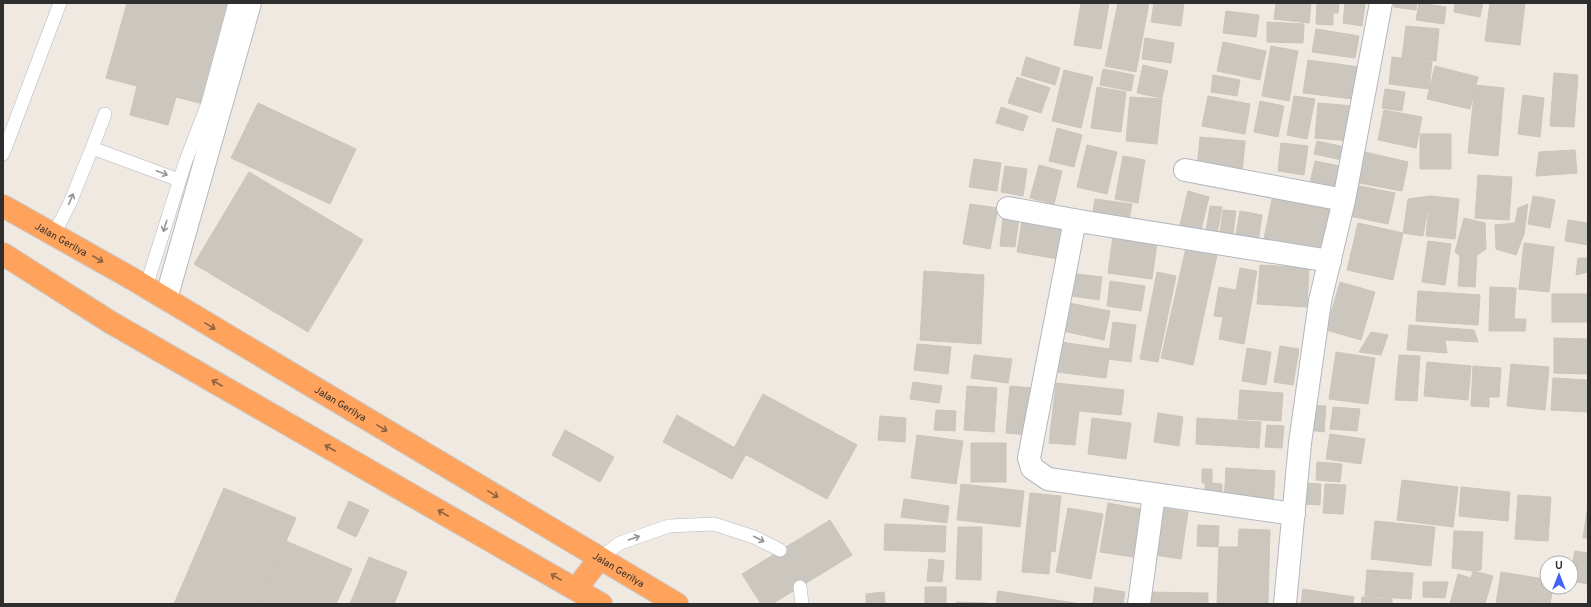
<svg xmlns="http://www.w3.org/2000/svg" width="1591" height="607" font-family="Overpass,sans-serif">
<rect width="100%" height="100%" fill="#efe9e1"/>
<!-- building -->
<path fill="#cbc7bf" stroke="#cbc5ba" d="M127,3H224L229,4L203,104L176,97L168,125L130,115L137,86L106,78Z
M1081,3H1109L1101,49L1074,45Z
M1118,3H1149L1136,72L1105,66Z
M1154,3H1184L1181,26L1151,22Z
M1276,3H1311L1309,23L1274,19Z
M1317,3H1339L1338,13H1333V25L1316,24Z
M1345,3L1365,4L1362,26L1343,23Z
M1394,3H1417L1416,10L1394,7Z
M1419,3L1446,7L1444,24L1416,20Z
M1455,3H1483L1480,17L1454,12Z
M1490,3H1525L1520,45L1485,41Z
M1226,11L1259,15L1256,37L1223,33Z
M1267,22L1304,24L1303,43L1267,42Z
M1406,26L1439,29L1436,61L1402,58Z
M1316,29L1359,36L1355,58L1312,52Z
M1145,38L1174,43L1171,63L1142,59Z
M1223,42L1266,51L1260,80L1217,71Z
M1271,46L1298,51L1289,101L1262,96Z
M1026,57L1060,68L1055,85L1021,75Z
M1392,57L1432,62L1429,89L1389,84Z
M1308,60L1367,68L1362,100L1303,93Z
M1143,65L1168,71L1162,98L1137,93Z
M1435,66L1478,77L1470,109L1427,99Z
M1103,69L1134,75L1131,91L1100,85Z
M1064,70L1093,77L1081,128L1052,121Z
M1554,73L1578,75L1574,127L1550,126Z
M1213,75L1240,80L1237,96L1211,92Z
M1017,77L1050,88L1041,113L1008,103Z
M1475,85L1504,88L1498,156L1468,153Z
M1097,87L1126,92L1121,132L1091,128Z
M1385,89L1405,92L1402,111L1382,108Z
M1523,95L1544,98L1540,137L1518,134Z
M1208,96L1250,104L1245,134L1202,126Z
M1294,96L1315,99L1307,139L1287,135Z
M1130,97L1162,99L1157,144L1126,141Z
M1260,101L1284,106L1278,137L1254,132Z
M258,103L356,149L330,204L231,158Z
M1318,103L1354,106L1350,141L1315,138Z
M1001,107L1028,116L1023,131L996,123Z
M1384,110L1422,117L1416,148L1378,140Z
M1057,128L1082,135L1074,167L1049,161Z
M1420,134H1451V169H1420Z
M1200,137L1245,141L1242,173L1197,169Z
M1317,141L1345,147L1342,160L1314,154Z
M1281,143L1308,146L1304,175L1278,171Z
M1087,145L1117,152L1107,194L1077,187Z
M1575,150L1577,173L1536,176L1539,152Z
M1365,152L1408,162L1402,191L1359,183Z
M1123,156L1145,160L1138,203L1115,199Z
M974,159L1001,163L997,191L969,187Z
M1315,161L1345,167L1340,194L1309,187Z
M1039,165L1062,171L1054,204L1030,198Z
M1005,166L1027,169L1023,196L1001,192Z
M249,172L363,240L308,332L194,264Z
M1478,175L1512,177L1509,220L1475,218Z
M1355,185L1395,193L1388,224L1349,216Z
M1188,191L1209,197L1200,234L1179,229Z
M1273,194L1335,206L1325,256L1263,244Z
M1430,196L1459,199L1455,239L1426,236Z
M1430,196L1423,236L1403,233L1408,199Z
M1533,196L1555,200L1550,228L1528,224Z
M1095,199L1132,204L1128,225L1092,219Z
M970,204L998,208L990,249L963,244Z
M1528,204L1524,234L1516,255L1496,249L1495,225L1515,223L1518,208Z
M1210,206L1222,207L1216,240L1205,238Z
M1223,210L1236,211L1232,242L1219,240Z
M1240,211L1262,215L1258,242L1235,239Z
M1003,216L1019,218L1015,247L1000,246Z
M1464,218L1485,223L1486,249L1477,255L1475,287L1458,286L1460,256L1455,252Z
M1568,220L1588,223V245L1565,241Z
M1022,221L1063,227L1058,259L1017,252Z
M1358,223L1403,233L1393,280L1347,270Z
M1113,236L1157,243L1152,279L1108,273Z
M1428,241L1451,244L1445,285L1422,282Z
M1524,243L1554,247L1549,292L1519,289Z
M1186,248L1217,255L1193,365L1161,358Z
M1578,258H1588V272L1576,275Z
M1260,265L1309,268L1307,307L1257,304Z
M1240,268L1257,271L1244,344L1219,339L1223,317L1214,316L1219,287L1236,290Z
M924,271L984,275L981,344L920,340Z
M1157,272L1176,276L1158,362L1140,359Z
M1069,273L1102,277L1099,300L1066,295Z
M1110,281L1145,286L1141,311L1107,306Z
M1340,282L1375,292L1361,340L1326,330Z
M1490,287L1516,288L1514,319H1526L1525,331H1489Z
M1418,291L1480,295L1478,325L1416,321Z
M1552,294H1588V322H1552Z
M1069,303L1110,311L1104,340L1063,331Z
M1113,322L1136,325L1131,362L1108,359Z
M1409,325L1474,330L1478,342L1445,340L1447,353L1407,350Z
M1371,332L1388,335L1381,355L1359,352Z
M1554,338L1588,339V374L1554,373Z
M1060,342L1110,349L1106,378L1056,372Z
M917,344L951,347L948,374L914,370Z
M1280,346L1299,349L1293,385L1274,382Z
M1247,348L1271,352L1266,385L1242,381Z
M1336,352L1375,358L1368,404L1329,399Z
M974,355L1012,359L1008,383L971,378Z
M1399,355L1420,356L1417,401L1395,400Z
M1427,362L1471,366L1468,400L1424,396Z
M1511,364L1549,367L1545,410L1507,406Z
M1473,366L1501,368L1499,397H1489V407L1471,406Z
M1553,378L1588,380V412L1551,410Z
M913,382L942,386L939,403L910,399Z
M1056,383L1124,390L1121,415L1079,411L1075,445L1049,443Z
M967,386L997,388L994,432L964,430Z
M1010,386L1033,388L1029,435L1006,433Z
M1240,390L1283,393L1281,421L1238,419Z
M763,394L857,445L827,499L734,448Z
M1309,405L1326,406L1324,432L1308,430Z
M1333,407L1360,409L1357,431L1330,429Z
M936,410L956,411L955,431L934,430Z
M1158,413L1183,417L1179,446L1154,442Z
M677,415L746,454L732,479L663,442Z
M880,416L906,418L905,442L878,440Z
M1092,418L1131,423L1126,459L1088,454Z
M1197,418L1261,422L1259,448L1196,444Z
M1267,425L1284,426L1282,448L1265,447Z
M565,430L614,457L600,482L552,455Z
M1330,434L1365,439L1361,464L1326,459Z
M917,435L963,441L956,484L911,478Z
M971,443H1006V482H971Z
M1317,462L1342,464L1340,482L1316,480Z
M1226,468L1275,471L1273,506L1224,502Z
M1202,469H1212V483L1222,484V495H1205V483H1202Z
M1402,480L1458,487L1453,527L1397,520Z
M1302,483L1321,484L1320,505L1302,504Z
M961,484L1024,491L1020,527L957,520Z
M1325,484L1346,485L1343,514L1323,513Z
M1461,487L1510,492L1508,521L1459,516Z
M224,488L296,518L259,604H174Z
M1030,493L1061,496L1055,552L1051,551L1049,574L1022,572Z
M1518,495L1551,497L1548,541L1515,539Z
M904,499L949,506L947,523L901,517Z
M349,501L369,510L356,537L337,528Z
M1108,503L1141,509L1133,557L1100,552Z
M1068,508L1103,514L1091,579L1056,572Z
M1162,508L1188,512L1181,559L1155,555Z
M1587,511H1588V538H1583Z
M830,520L852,555L772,604H761L742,574Z
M1375,521L1435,527L1431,566L1371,559Z
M885,524L946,526L945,552L884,550Z
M1198,525L1219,526L1218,547L1197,546Z
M958,527H982L981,580L956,579Z
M1239,529L1270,530L1268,604H1217L1219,547H1238Z
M1454,531L1483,532L1481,570L1473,571L1452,568Z
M286,541L352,569L336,604H259Z
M1575,551L1588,553V584L1571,581V570Z
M369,557L407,572L394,604H350Z
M929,559L944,561L942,582L927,581Z
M1367,570L1413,573L1411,599L1365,596Z
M1473,571L1493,576L1485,604H1450L1458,574L1471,578Z
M1501,572L1538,578L1534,604H1496Z
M1538,578L1547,580V587H1553L1550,604H1534Z
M1423,582H1448L1445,598L1423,597Z
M925,587H946V604H925Z
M1095,587L1125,592L1123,604H1093Z
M1303,589L1354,597L1353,604H1301Z
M998,591L1081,604H996Z
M884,592L885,604H866V594Z
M1145,592L1208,593V604H1145Z
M1362,597L1392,599V604H1361Z
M956,602L987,603V604H956Z"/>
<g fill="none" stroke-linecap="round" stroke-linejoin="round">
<!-- lane casing -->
<g stroke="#b4b7c1" stroke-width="14">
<path id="lane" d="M92,148L105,114
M3,154L60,3
M54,234L70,203L92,148L179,180
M146,287L185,163L208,103L235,3
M600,558L620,543L669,526L714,524L754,537L780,550
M800,587L802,604"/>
</g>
<!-- street casing -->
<g stroke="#b4b7c1" stroke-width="24">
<path id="street" d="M1185,170L1344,200
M1008,208L1085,222L1330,261
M1075,220L1029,458L1032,468L1048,479L1294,514
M166,299L250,3
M1139,604L1154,495
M1285,604L1300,443L1320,301L1344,200L1381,3"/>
</g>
<!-- highway casing -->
<g stroke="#c9c9c9" stroke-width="24">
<g id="highway">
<path id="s1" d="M3,206L131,278L677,604"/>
<path d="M3,254L110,322L601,604"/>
<path d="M576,589L600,558"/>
</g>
</g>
<!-- lane -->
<use href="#lane" stroke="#fff" stroke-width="13"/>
<!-- street -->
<use href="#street" stroke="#fff" stroke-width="22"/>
<!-- highway -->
<use href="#highway" stroke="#ffa35c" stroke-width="22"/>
</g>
<!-- one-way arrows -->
<defs><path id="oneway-shaft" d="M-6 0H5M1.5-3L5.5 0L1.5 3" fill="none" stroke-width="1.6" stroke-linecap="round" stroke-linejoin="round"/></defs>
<g stroke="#969696">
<use href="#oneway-shaft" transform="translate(162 173) rotate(21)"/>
<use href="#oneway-shaft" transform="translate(71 199) rotate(-67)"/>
<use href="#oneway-shaft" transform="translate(165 226) rotate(107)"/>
<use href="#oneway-shaft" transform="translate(634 538) rotate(-19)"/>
<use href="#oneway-shaft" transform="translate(759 539) rotate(27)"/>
</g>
<g stroke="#8c6343">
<use href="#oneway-shaft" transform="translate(98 259) rotate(30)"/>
<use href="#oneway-shaft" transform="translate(210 326) rotate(31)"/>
<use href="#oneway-shaft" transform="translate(217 383) rotate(-150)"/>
<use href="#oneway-shaft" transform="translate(382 428) rotate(31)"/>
<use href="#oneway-shaft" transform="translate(330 448) rotate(-150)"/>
<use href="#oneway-shaft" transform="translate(493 494) rotate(31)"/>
<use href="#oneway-shaft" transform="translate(443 513) rotate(-150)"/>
<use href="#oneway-shaft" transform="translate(556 577) rotate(-150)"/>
</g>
<g text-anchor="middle" stroke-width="4" stroke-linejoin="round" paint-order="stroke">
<!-- street labels -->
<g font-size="10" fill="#2e2e2e" stroke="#fff">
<text dy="4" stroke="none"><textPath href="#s1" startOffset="67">Jalan Gerilya</textPath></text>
<text dy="4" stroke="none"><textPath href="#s1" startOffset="391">Jalan Gerilya</textPath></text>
<text dy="4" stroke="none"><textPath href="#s1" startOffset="715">Jalan Gerilya</textPath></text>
</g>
</g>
<!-- border -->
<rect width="1591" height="607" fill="none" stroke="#2e2e2e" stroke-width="8"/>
<!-- north arrow -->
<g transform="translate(1559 575)"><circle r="19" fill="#ffffff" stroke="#ababab"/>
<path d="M0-3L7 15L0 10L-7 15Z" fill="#4264fb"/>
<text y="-6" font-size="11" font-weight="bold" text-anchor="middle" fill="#2e2e2e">U</text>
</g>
</svg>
